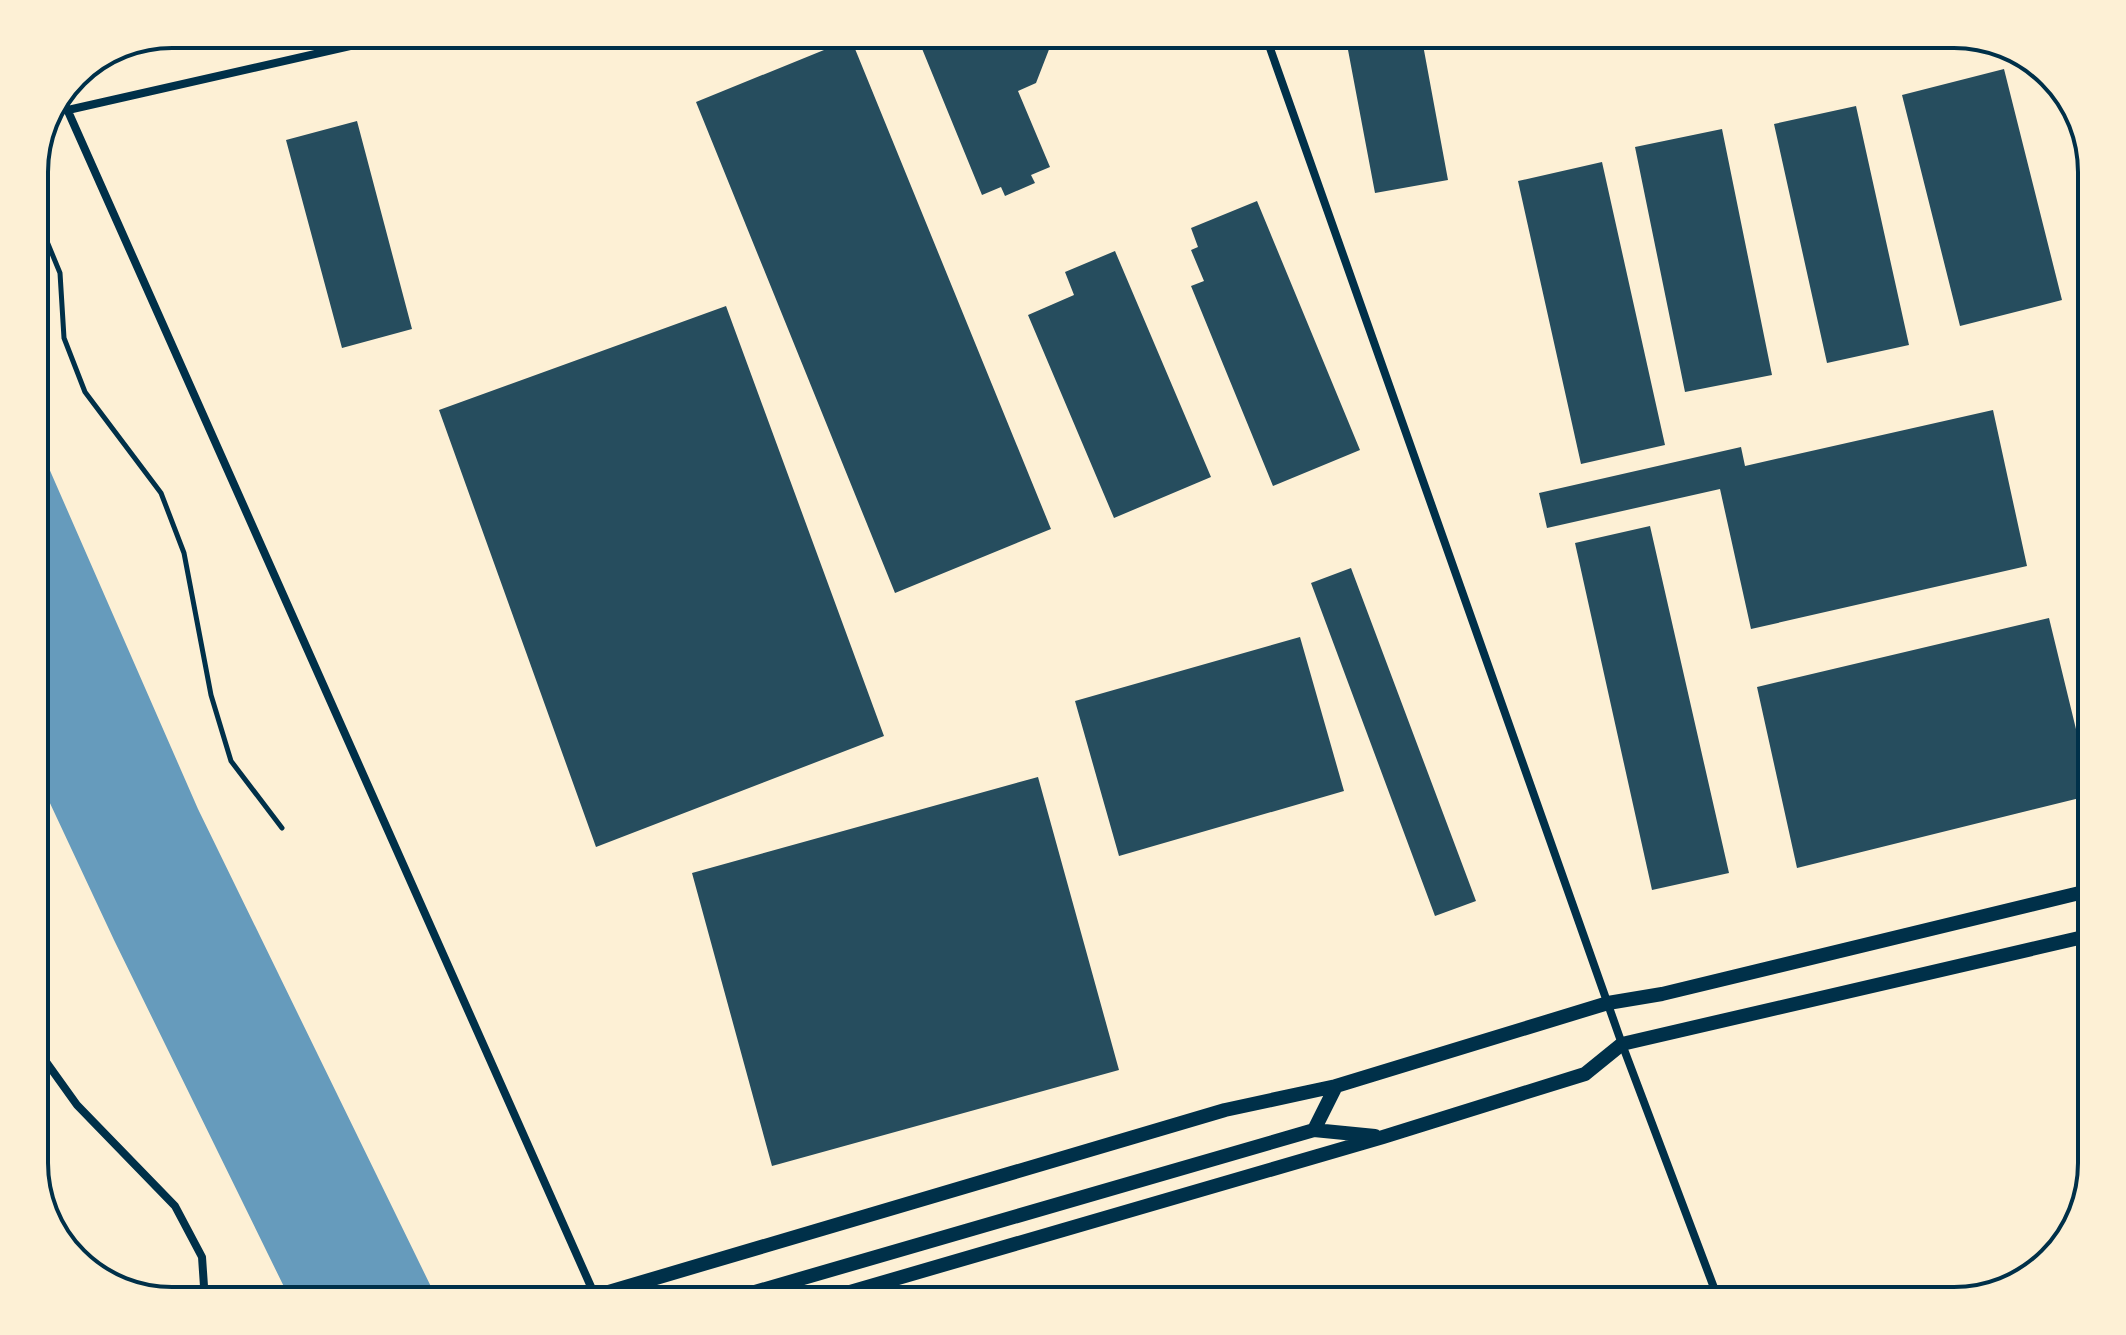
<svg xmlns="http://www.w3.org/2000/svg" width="2126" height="1335" font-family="'Asap Condensed',sans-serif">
<rect width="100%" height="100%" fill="#fdf0d5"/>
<!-- water -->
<path fill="#669bbc" d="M34,434L198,809L438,1301H291L114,940L34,769Z"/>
<!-- building -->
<path fill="#264d5e" d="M916,34H1055L1036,83L1018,91L1050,167L1031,175L1035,183L1005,196L1001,187L982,195Z
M1345,34H1421L1448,180L1375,193Z
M1834,34H1867V35L1836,42Z
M851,39L1051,529L895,593L696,102Z
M2004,69L2062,300L1960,326L1902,95Z
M1856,106L1909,345L1827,363L1774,124Z
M357,121L412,329L342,348L286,140Z
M1722,129L1772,375L1685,392L1635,147Z
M1602,162L1665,445L1581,464L1518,181Z
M1257,201L1360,450L1273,486L1191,286L1204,281L1191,250L1198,247L1191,228Z
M1115,251L1211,477L1114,518L1028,315L1074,295L1065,272Z
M726,306L884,736L596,847L439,410Z
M1993,410L2027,566L1751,629L1720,489L1547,528L1539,493L1741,447L1745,466Z
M1650,526L1729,873L1652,890L1575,543Z
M1351,568L1476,901L1435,916L1311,583Z
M2049,618L2092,795L1797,868L1757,687Z
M1300,637L1344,791L1119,856L1075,701Z
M1038,777L1119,1070L772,1166L692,873Z"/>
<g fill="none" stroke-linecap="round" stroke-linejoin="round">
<!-- path -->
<path stroke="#003049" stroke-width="5" d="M34,210L60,273L64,338L85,392L161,493L184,553L211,695L231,761L282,828"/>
<!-- minor -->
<path stroke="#003049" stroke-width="8" d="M1265,34L1622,1044L1719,1301
M63,100L596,1298
M68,110L403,34
M34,1045L77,1105L175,1206L202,1257L205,1301"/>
<!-- tertiary -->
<path stroke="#003049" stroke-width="14" d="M1314,1130L1336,1086
M595,1296L1225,1110L1336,1086L1608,1003L1662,994L2092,890
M724,1301L1314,1130L1375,1136
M819,1301L1383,1137L1585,1074L1622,1044L2092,935"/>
</g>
<!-- crop -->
<path d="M0 0H2126V1335H0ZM172 48H1954A124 124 0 0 1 2078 172V1163A124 124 0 0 1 1954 1287H172A124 124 0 0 1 48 1163V172A124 124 0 0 1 172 48Z" fill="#fdf0d5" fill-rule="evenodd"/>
<path fill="none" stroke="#003049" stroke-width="4" d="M172 48H1954A124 124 0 0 1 2078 172V1163A124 124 0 0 1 1954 1287H172A124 124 0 0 1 48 1163V172A124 124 0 0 1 172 48Z"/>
</svg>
